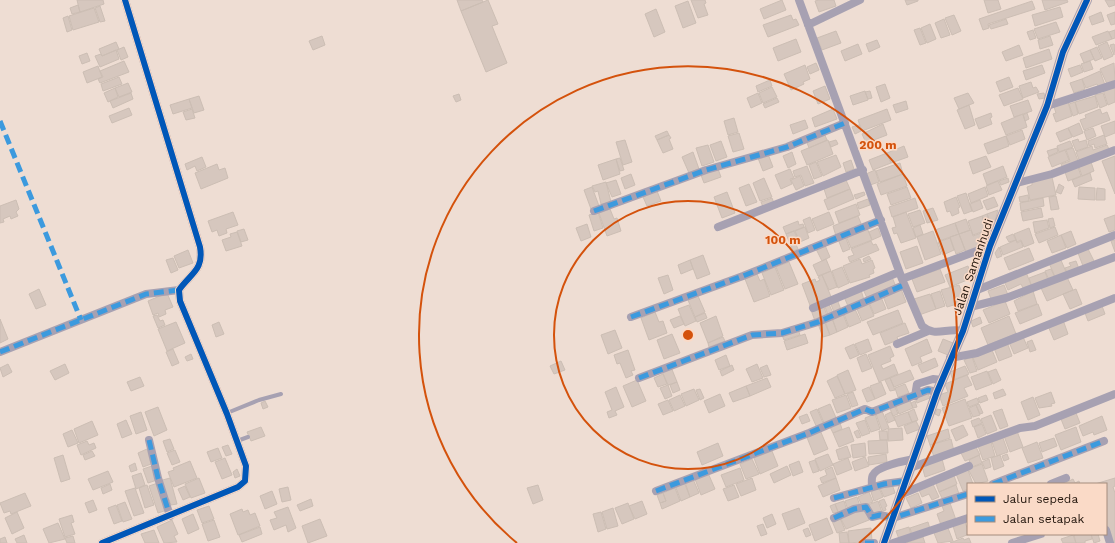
<svg xmlns="http://www.w3.org/2000/svg" width="1115" height="543" font-family="'Work Sans',sans-serif">
<rect width="100%" height="100%" fill="#eeddd3"/>
<!-- building -->
<path fill="#d6c7be" stroke="#ccbeb4" d="M77,0H103L104,4L80,12Z
M457,0H482L483,2L461,11Z
M488,0L498,24L492,26L507,63L486,72L461,11Z
M691,0H705L706,3L704,4L708,15L698,18Z
M782,0L786,10L764,19L760,9Z
M819,0H834L836,6L819,12L815,1Z
M905,0H918V1L907,5Z
M984,0H998L1001,9L988,13Z
M1042,0H1067L1068,2L1045,10Z
M1105,0H1115V5L1109,7Z
M688,1L696,23L683,28L675,6Z
M1032,1L1035,9L988,24L989,28L983,30L979,19Z
M78,5L80,12L72,14L70,8Z
M100,6L105,21L100,22L95,8Z
M1060,7L1063,17L1035,26L1032,15Z
M94,8L99,22L73,30L69,16Z
M656,9L665,32L654,37L645,14Z
M1101,12L1104,21L1092,25L1089,17Z
M1115,12V24L1111,25L1107,15Z
M791,15L793,20L796,19L799,25L768,37L763,25Z
M954,15L961,31L952,35L945,18Z
M68,16L72,30L67,32L63,18Z
M944,19L950,35L941,38L935,23Z
M1006,19L1008,24L991,29L989,25Z
M1056,22L1060,32L1038,39L1034,29Z
M930,24L936,39L927,43L921,28Z
M920,28L926,43L920,45L914,30Z
M1033,30L1036,38L1030,40L1027,32Z
M1115,30V38L1112,39L1109,32Z
M836,31L841,43L822,50L817,38Z
M1108,31L1112,39L1096,45L1092,37Z
M322,36L325,45L313,50L309,41Z
M1050,36L1053,45L1040,49L1038,40Z
M796,39L801,52L778,61L773,48Z
M877,40L880,47L869,52L866,44Z
M116,42L119,49L102,56L99,49Z
M1107,42L1113,56L1104,60L1098,46Z
M858,44L862,54L845,61L841,51Z
M1114,44L1115,46L1114,55L1110,45Z
M1019,45L1023,55L1006,61L1002,52Z
M124,47L128,57L121,60L117,50Z
M1097,47L1102,58L1095,61L1090,50Z
M1049,49L1052,59L1026,68L1023,58Z
M116,50L119,59L100,67L95,56L101,54L102,56Z
M1090,50L1094,59L1084,63L1080,54Z
M87,53L90,61L82,64L79,56Z
M124,61L129,72L100,83L98,79L103,77L100,71Z
M1090,61L1093,69L1084,72L1081,64Z
M816,63L819,70L810,74L807,67Z
M1114,63L1115,81L1107,84L1100,69Z
M805,65L810,79L803,82L804,84L791,90L784,74Z
M1042,65L1045,73L1026,80L1023,71Z
M1080,65L1083,72L1071,77L1068,69Z
M98,66L102,77L87,83L83,72Z
M1100,71L1105,85L1099,88L1097,84L1086,88L1082,79Z
M119,77L122,84L103,91L101,84Z
M1009,77L1013,87L1000,92L996,82Z
M1082,79L1085,89L1074,93L1070,83Z
M770,80L772,86L758,92L756,86Z
M1031,82L1033,88L1036,87L1039,92L1023,98L1019,86Z
M128,83L132,92L119,97L115,88Z
M885,84L890,98L881,102L876,87Z
M825,86L830,99L818,104L813,91Z
M772,87L777,97L763,103L759,93Z
M115,88L118,97L108,102L104,93Z
M1018,88L1023,99L1004,106L999,95Z
M1115,88V102L1108,105L1103,90Z
M865,91L868,100L853,105L850,96Z
M870,91L872,98L868,99L865,92Z
M131,93L133,99L113,108L110,101Z
M758,93L762,103L751,108L747,98Z
M968,93L974,103L959,109L954,98Z
M1044,93L1045,98L1039,99L1037,94Z
M1103,93L1107,105L1100,108L1095,95Z
M459,94L461,100L456,102L453,96Z
M199,96L204,110L194,113L189,99Z
M1095,96L1098,107L1079,114L1075,102Z
M777,98L779,102L765,108L763,104Z
M189,99L192,108L173,114L170,105Z
M1028,100L1032,111L1014,117L1010,106Z
M906,101L908,109L896,113L893,105Z
M1068,102L1072,116L1056,122L1053,114L1056,113L1054,107Z
M1075,102L1078,114L1073,116L1069,104Z
M969,105L975,125L965,129L957,110Z
M129,108L132,115L112,123L109,116Z
M192,109L195,118L186,120L183,112Z
M833,109L837,119L815,127L812,118Z
M887,109L891,120L862,131L858,120Z
M1100,109L1102,114L1107,112L1110,120L1084,130L1080,120L1086,118L1085,115Z
M991,113L992,117L990,118L992,124L979,129L975,119Z
M1027,113L1029,119L1025,121L1023,115Z
M1023,114L1027,127L1006,135L1001,123Z
M734,118L738,132L728,135L724,121Z
M805,120L808,128L793,134L790,125Z
M1115,121V133L1105,137L1101,126Z
M1079,123L1083,133L1073,137L1068,128Z
M883,124L887,135L866,143L862,134Z
M859,125L861,131L855,134L852,127Z
M1068,128L1072,137L1060,142L1056,133Z
M1093,128L1096,136L1087,140L1084,131Z
M1022,130L1025,139L1010,145L1006,136Z
M667,131L669,135L657,140L655,136Z
M739,133L744,149L733,152L728,136Z
M824,133L827,140L809,148L806,140Z
M669,135L671,138L669,139L673,149L663,153L657,140Z
M1104,135L1107,144L1095,148L1094,144L1089,146L1088,141Z
M1006,136L1009,146L988,154L984,144Z
M1078,139L1079,142L1086,140L1088,147L1076,151L1072,141Z
M625,140L632,162L623,165L616,142Z
M828,140L833,154L807,165L801,151Z
M836,140L838,144L831,147L829,142Z
M721,141L727,157L716,161L710,145Z
M1070,141L1073,147L1059,152L1057,146Z
M708,145L714,162L702,166L696,148Z
M1107,145L1110,151L1080,162L1076,152L1092,146L1093,150Z
M904,146L908,157L891,163L887,153Z
M1057,148L1058,152L1049,156L1047,151Z
M1073,148L1079,163L1063,169L1061,164L1070,161L1066,150Z
M1065,150L1069,160L1052,167L1048,157Z
M693,152L699,169L689,173L682,157Z
M792,152L796,164L788,168L783,156Z
M887,153L891,163L873,170L869,160Z
M768,154L773,167L763,171L758,158Z
M836,155L841,167L823,176L817,162Z
M986,156L991,167L973,174L969,162Z
M1115,156V194L1102,161Z
M202,157L206,167L197,171L195,166L187,170L185,164Z
M620,158L624,170L620,171L616,159Z
M616,159L620,174L603,180L598,165Z
M851,160L854,169L846,172L843,163Z
M816,162L822,176L814,179L809,165Z
M1091,162L1094,171L1082,176L1079,167Z
M900,163L903,174L880,182L876,171Z
M217,164L219,170L225,168L228,178L201,189L195,173Z
M807,166L814,183L805,186L801,175L795,177L793,171Z
M1003,166L1007,177L987,185L983,174Z
M1078,167L1081,176L1068,181L1065,172Z
M718,169L721,177L704,183L701,175Z
M790,169L794,178L790,179L792,184L781,189L775,175Z
M875,170L879,182L870,185L866,174Z
M1090,173L1092,180L1075,187L1072,180Z
M631,174L635,185L625,189L621,178Z
M903,174L907,186L881,195L877,184Z
M800,176L804,186L796,190L791,180Z
M1052,177L1056,195L1030,200L1027,187L1032,185V181Z
M764,178L772,197L760,201L753,183Z
M1008,178L1009,182L1001,185L999,181Z
M616,180L621,194L612,197L606,183Z
M846,180L850,189L827,198L824,189Z
M998,181L1002,190L989,195L986,186Z
M606,182L611,202L601,204L598,191L595,192L592,186Z
M749,184L757,202L746,206L739,188Z
M1059,184L1064,187L1061,194L1056,192Z
M592,187L599,206L591,209L584,190Z
M907,187L911,198L891,205L887,194Z
M985,187L988,196L971,203L968,194Z
M1079,187L1095,188V200L1078,199Z
M1097,188L1105,189V200H1096Z
M850,189L854,199L828,210L824,200Z
M657,191L661,201L647,206L643,197Z
M727,192L735,213L722,218L714,197Z
M864,192L865,195L856,199L854,195Z
M966,193L972,211L964,214L957,196Z
M1028,195L1029,201L1020,202L1019,197Z
M1056,196L1059,209L1051,210L1049,197Z
M956,197L960,207L958,208L959,213L952,216L950,211L947,212L944,202Z
M994,197L998,206L987,210L983,201Z
M772,198L774,203L763,207L761,202Z
M915,198L918,208L892,217L889,207Z
M1043,198L1044,206L1021,211L1020,203Z
M868,199L870,205L859,209L857,203Z
M16,200L19,209L16,212L18,216L11,219L10,216L3,219L4,222L0,223V206Z
M980,200L983,208L973,212L970,204Z
M856,204L860,215L839,223L835,212Z
M933,208L938,220L927,223L923,211Z
M1041,208L1043,217L1023,221L1021,212Z
M610,209L614,219L617,218L621,231L607,236L599,213Z
M920,210L925,223L913,227L908,214Z
M998,210L993,228L987,214Z
M233,212L238,225L226,229L227,233L219,236L217,230L212,232L208,221Z
M598,212L603,228L594,231L589,215Z
M829,212L834,224L817,231L812,219Z
M906,212L916,238L901,243L897,233L894,234L892,228L896,227L893,217Z
M987,214L992,229L987,230L982,216Z
M1115,215V230L1109,232L1104,219Z
M858,216L862,226L836,236L833,226Z
M982,216L987,230L973,235L968,221Z
M810,217L815,230L808,233L803,220Z
M1053,218L1055,226L1050,228L1048,219Z
M966,219L970,230L959,234L955,223Z
M1047,220L1049,228L1035,233L1033,222Z
M798,221L799,225L803,224L804,227L786,234L783,227Z
M955,223L959,234L939,241L935,230Z
M587,224L591,237L581,241L576,228Z
M920,225L923,234L916,237L913,228Z
M805,227L809,238L800,242L795,231Z
M1055,227L1058,235L1039,243L1035,234Z
M867,228L872,240L851,248L846,236Z
M878,228L881,236L872,240L869,232Z
M1029,228L1034,243L1024,247L1021,240L1017,242L1014,234Z
M244,229L248,240L241,242L237,231Z
M992,229L988,244L966,252L959,234L971,230L973,236Z
M794,231L798,239L794,240L798,249L793,251L786,234Z
M933,231L941,254L925,260L917,237Z
M1071,231L1076,244L1067,248L1061,235Z
M237,232L242,246L226,251L222,240L231,237L230,234Z
M959,234L965,250L956,254L950,237Z
M1013,234L1016,240L1009,242L1006,237Z
M1061,235L1066,248L1052,253L1047,241Z
M845,236L850,249L843,252L838,239Z
M950,238L954,250L943,255L938,242Z
M1016,240L1017,243L1021,241L1023,247L1003,255L1000,247Z
M1115,240V252L1111,241Z
M871,241L873,245L876,244L879,250L850,262L848,257L854,255L851,249Z
M824,243L830,257L822,261L815,247Z
M917,246L923,263L906,269L900,252Z
M999,247L1002,256L997,258L995,253Z
M1029,248L1034,260L1009,270L1004,258Z
M1088,249L1094,261L1083,266L1078,253Z
M188,250L193,263L179,268L174,256Z
M703,255L710,274L697,279L690,260Z
M869,256L871,259L864,262L863,259Z
M173,258L178,270L171,273L166,260Z
M1060,258L1067,274L1056,279L1049,263Z
M826,259L831,271L818,276L813,265Z
M860,259L862,264L872,260L875,268L873,269L874,273L869,275L870,277L850,283L843,266Z
M690,260L693,269L681,274L678,265Z
M1076,261L1079,269L1068,274L1065,268L1071,266L1069,263Z
M789,262L798,284L785,289L776,267Z
M968,266L972,278L950,287L945,275Z
M775,267L784,290L771,295L762,273Z
M842,267L849,283L838,288L832,271Z
M940,269L945,282L917,292L912,279Z
M1051,269L1055,278L1049,280L1045,271Z
M831,271L837,287L829,290L822,275Z
M1026,272L1031,285L1023,288L1021,284L1008,290L1004,281Z
M1045,272L1048,280L1032,287L1029,278Z
M757,274L760,281L764,279L770,296L754,302L745,279Z
M668,275L673,290L664,294L658,278Z
M822,275L832,299L811,308L802,284L815,279L816,282L820,280L818,277Z
M892,277L896,287L867,298L863,289Z
M1067,277L1073,290L1047,301L1041,288Z
M959,285L961,290L965,289L967,294L962,296L964,302L947,307L941,290Z
M1004,285L1008,295L992,301L988,291Z
M39,289L46,305L36,309L29,294Z
M901,289L906,302L888,309L883,296Z
M1076,289L1082,304L1070,309L1063,294Z
M861,290L864,300L848,306L844,297Z
M940,291L945,306L936,309L931,294Z
M1033,291L1037,304L1018,311L1014,301Z
M167,293L173,307L165,310L166,314L159,317L158,313L153,315L148,301Z
M930,294L936,309L919,315L914,299Z
M698,296L705,312L695,317L688,300Z
M881,297L886,309L874,314L869,302Z
M837,299L841,310L834,312L830,302Z
M1005,301L1010,314L989,323L983,310Z
M828,302L833,313L828,315L824,304Z
M869,304L874,316L862,321L857,309Z
M1038,304L1042,315L1020,324L1015,313Z
M689,305L696,321L685,326L678,309Z
M823,305L827,315L815,321L811,310Z
M1102,306L1105,314L1088,321L1085,313Z
M855,309L861,322L849,327L844,314Z
M898,310L903,323L873,335L867,322Z
M655,312L659,322L663,321L667,333L649,340L641,318Z
M705,313L707,318L697,322L695,317Z
M843,314L848,327L837,332L832,318Z
M157,315L160,321L163,320L165,325L158,328L153,316Z
M680,316L684,324L674,328L670,320Z
M716,316L723,336L708,343L700,323Z
M1009,316L1016,334L988,345L981,328Z
M980,317L982,323L973,327L971,321Z
M832,318L837,332L830,335L825,321Z
M0,319L8,339L0,343Z
M1063,320L1068,334L1054,340L1048,326Z
M824,321L830,335L823,337L818,324Z
M176,322L185,343L167,351L158,329Z
M219,322L224,334L216,337L212,325Z
M905,323L909,333L897,337L898,340L885,345L880,333Z
M798,329L800,335L784,340L782,335Z
M615,330L622,348L608,354L601,335Z
M672,334L680,353L664,359L657,340Z
M805,334L808,343L787,350L784,341Z
M723,337L725,341L709,347L708,343Z
M1023,337L1028,348L1014,354L1009,342Z
M868,339L872,350L860,355L855,344Z
M927,339L932,352L920,357L922,362L912,366L905,349Z
M943,339L953,343L948,355L938,351Z
M1032,340L1036,350L1030,352L1027,342Z
M1007,342L1012,356L999,361L994,348Z
M854,344L859,355L850,359L845,348Z
M890,346L894,356L890,358L891,361L881,365L883,369L894,364L898,374L879,382L868,355Z
M173,349L179,363L172,366L166,352Z
M628,350L635,370L631,371L633,375L626,378L620,363L617,364L614,355Z
M992,350L997,362L978,370L973,358Z
M191,354L193,359L187,361L185,357Z
M866,354L872,368L862,372L857,358Z
M726,355L730,366L719,370L715,360Z
M972,357L977,371L970,373L964,360Z
M935,358L938,366L922,373L918,365Z
M561,361L565,370L554,374L550,366Z
M8,364L12,372L3,377L0,368Z
M65,364L69,373L55,380L50,371Z
M757,364L763,378L752,382L746,369Z
M732,365L734,370L722,376L720,371Z
M767,365L771,375L764,377L760,368Z
M965,366L969,374L953,380L950,372Z
M671,367L677,382L668,385L662,371Z
M996,369L1001,380L993,384L988,372Z
M848,370L856,390L845,394L837,375Z
M910,370L914,379L894,387L890,378Z
M987,371L992,384L976,390L971,377Z
M663,374L667,384L658,387L654,378Z
M967,375L972,385L964,388L968,396L943,406L939,395L948,392L945,384Z
M837,376L845,394L835,398L827,381Z
M140,377L144,386L131,391L127,382Z
M767,378L771,387L750,396L746,386Z
M890,378L895,390L890,391L885,380Z
M637,380L646,401L632,407L623,386Z
M677,382L680,390L673,393L670,385Z
M881,382L886,394L875,399L870,386Z
M905,384L909,393L898,397L895,388Z
M668,385L672,396L665,399L660,388Z
M746,386L750,396L733,402L729,393Z
M616,387L624,407L615,411L617,415L609,418L607,412L612,410L605,392Z
M869,387L875,399L867,402L862,390Z
M694,389L699,400L686,406L681,394Z
M700,389L704,398L700,400L696,390Z
M1003,389L1006,395L995,399L993,393Z
M927,391L930,398L917,403L914,396Z
M853,392L858,405L852,407L847,394Z
M1051,392L1055,403L1051,404L1052,406L1039,408L1035,398Z
M720,394L725,406L709,413L704,401Z
M680,395L685,406L674,411L669,400Z
M846,395L851,408L837,413L832,400Z
M986,395L988,400L980,403L978,398Z
M1033,397L1040,415L1028,420L1021,402Z
M909,398L913,408L899,414L895,404Z
M977,398L979,403L969,407L967,402Z
M965,399L972,418L949,426L942,408Z
M668,400L673,411L663,415L658,404Z
M265,401L268,407L263,409L261,403Z
M915,401L917,407L913,408L911,403Z
M830,404L837,420L825,425L818,409Z
M894,404L898,414L893,416L889,406Z
M979,404L983,413L980,414L976,405Z
M976,405L980,415L973,417L969,408Z
M158,407L167,430L154,436L145,412Z
M817,409L824,425L817,428L810,412Z
M914,409L918,420L912,422L908,412Z
M937,409L941,410L939,416L935,414Z
M1002,409L1008,426L1000,429L993,412Z
M882,411L889,428L882,431L876,414Z
M141,412L147,430L136,434L130,416Z
M891,412L895,420L888,423L885,415Z
M908,412L912,422L898,427L894,417Z
M1076,413L1080,423L1065,429L1061,419Z
M807,414L810,421L802,424L799,417Z
M875,414L880,429L871,432L865,418Z
M991,415L997,430L987,434L981,419Z
M1102,416L1107,430L1094,435L1093,432L1083,436L1079,426Z
M979,418L982,423L973,427L971,421Z
M126,420L132,434L122,438L117,424Z
M865,420L870,433L862,436L856,423Z
M92,421L98,435L79,443L74,429Z
M916,421L920,429L907,434L904,426Z
M840,423L842,429L833,433L830,427Z
M982,424L986,434L978,438L974,427Z
M963,425L968,435L956,441L951,430Z
M261,427L265,436L251,441L247,432Z
M849,427L854,441L839,447L833,433Z
M1076,427L1081,442L1061,450L1055,435Z
M902,428L903,440L888,441V429Z
M948,429L950,438L930,445L927,436Z
M72,430L78,443L68,447L63,434Z
M820,430L828,449L814,455L806,435Z
M858,430L861,437L857,438L854,432Z
M879,431H887L888,440H880Z
M1017,431L1023,447L1010,452L1004,436Z
M1003,438L1008,452L997,456L992,442Z
M1054,438L1057,446L1042,452L1039,443Z
M170,439L174,449L167,452L163,441Z
M951,439L954,451L934,457L930,445Z
M887,440L888,453L869,454L868,441Z
M87,441L89,445L94,443L96,448L81,455L77,445Z
M991,442L995,456L983,460L978,446Z
M1037,442L1043,458L1028,463L1022,448Z
M718,443L723,456L702,465L697,452Z
M865,443L866,456L853,458L851,445Z
M228,445L232,454L226,456L222,447Z
M847,446L851,457L839,460L836,450Z
M976,447L980,455L965,461L961,453Z
M218,448L222,458L211,462L207,452Z
M147,449L151,464L143,467L138,453Z
M175,450L180,462L172,465L167,453Z
M92,451L95,456L85,460L83,455Z
M772,451L778,466L760,474L754,458Z
M828,454L833,465L820,471L815,459Z
M886,454L887,462L869,465L868,457Z
M1007,454L1009,459L1004,461L1002,456Z
M63,455L70,479L61,482L54,458Z
M979,455L982,463L972,467L969,460Z
M1000,455L1004,466L994,470L991,458Z
M865,457L869,466L855,471L852,462Z
M225,458L232,475L222,479L215,462Z
M848,458L852,469L837,475L833,464Z
M752,459L759,474L746,479L740,464Z
M942,459L945,470L925,477L922,466Z
M989,459L991,467L985,469L982,462Z
M815,460L819,471L813,473L809,462Z
M190,461L197,478L174,487L168,472L174,470L173,468Z
M799,461L803,472L793,476L789,465Z
M135,463L137,470L131,472L129,466Z
M982,464L988,481L976,484L968,469Z
M152,466L157,480L148,483L143,469Z
M787,466L791,475L774,483L770,474Z
M832,467L836,478L822,483L820,478L827,475L825,470Z
M740,468L744,480L726,487L721,475Z
M237,469L240,476L235,478L233,472Z
M968,470L973,484H968V489L963,491L956,474Z
M108,471L113,482L93,490L88,479Z
M141,473L145,485L136,489L132,476Z
M708,473L715,489L701,495L695,479Z
M953,473L957,484L939,492L935,481Z
M170,478L177,504L171,505L169,499L165,500L159,481Z
M199,478L205,493L191,498L185,484Z
M752,478L756,490L741,496L736,484Z
M836,478L840,490L823,497L818,486Z
M1115,478V486L1113,487L1115,493V543H1112L1106,523V484H1095Z
M693,479L699,493L690,497L685,482Z
M1073,479L1075,483L1079,481L1080,484H1063Z
M684,482L690,497L681,501L676,488Z
M932,482L939,497L932,500L929,494L922,497L918,488Z
M158,483L167,510L158,513L149,486Z
M110,484L112,490L103,494L101,488Z
M892,484L895,493L884,497L880,488Z
M147,485L154,505L145,508L139,488Z
M538,485L543,500L533,504L527,488Z
M734,485L739,497L728,501L723,489Z
M956,485L959,494L943,500L939,492Z
M185,486L190,497L183,500L178,489Z
M288,487L291,500L282,502L279,489Z
M135,488L144,513L134,516L125,491Z
M675,488L680,501L662,509L660,503L666,501L663,493Z
M879,488L883,497L874,501L871,492Z
M272,491L277,504L265,509L260,496Z
M869,492L873,502L862,506L858,497Z
M25,493L31,506L11,514L10,511L4,513L0,503Z
M663,493L666,501L660,503L657,495Z
M918,493L922,503L911,508L906,498Z
M857,497L860,506L848,510L845,501Z
M311,499L313,506L300,511L297,505Z
M884,499L887,506L885,507L886,510L883,511L879,501Z
M93,500L97,510L89,513L85,503Z
M642,501L647,514L635,519L629,506Z
M844,501L847,511L839,514L835,504Z
M878,501L882,512L872,516L868,505Z
M125,502L132,519L123,522L117,505Z
M628,503L634,519L622,524L615,508Z
M950,503L956,520L941,525L937,514L944,511L942,506Z
M835,504L838,512L833,513L830,506Z
M116,505L122,521L114,524L108,508Z
M209,506L214,519L202,523L197,510Z
M288,507L296,528L288,532L286,525L274,530L270,520L277,518L274,512Z
M864,507L869,520L846,529L840,517Z
M613,508L618,526L607,529L602,512Z
M799,508L805,523L788,530L782,514Z
M242,509L243,512L248,510L250,515L255,513L260,526L238,535L230,514Z
M17,512L24,528L12,534L5,518Z
M601,512L606,529L598,532L593,514Z
M193,514L199,529L188,534L182,519Z
M772,514L776,524L767,528L763,518Z
M72,515L74,522L71,523L75,534L65,537L59,519Z
M827,518L833,533L815,541L809,525Z
M840,518L845,530L837,533L832,521Z
M320,519L327,536L308,543L302,526Z
M172,520L178,534L174,536L177,542L164,543L157,527Z
M214,520L220,537L208,541L202,524Z
M928,522L930,529L912,535L910,528Z
M965,522L969,534L957,539L953,526Z
M58,523L65,539L49,543L43,529Z
M763,524L767,534L761,536L757,526Z
M260,527L262,534L242,542L239,535Z
M909,527L911,535L899,539L896,531Z
M808,528L811,535L806,537L803,530Z
M871,528L872,541L849,543L848,531Z
M948,528L953,541L938,543L934,533Z
M154,530L159,543H145L141,534Z
M847,532L849,543H840L839,533Z
M1077,534H1091L1092,539L1085,541V543H1076L1074,535Z
M1091,534H1098L1100,541L1094,543Z
M24,535L27,543H17L15,539Z
M1073,535L1076,543H1063L1061,539Z
M73,536L75,543H67L65,538Z
M5,537L7,543H0V539Z
M923,537L925,543H906Z
M963,538L964,540L969,538L971,543H950Z"/>
<g fill="none" stroke-linecap="round" stroke-linejoin="round">
<!-- service -->
<path stroke="#a7a1b2" stroke-width="4" d="M227,413L259,400L281,394
M237,441L248,437"/>
<!-- minor -->
<path stroke="#a7a1b2" stroke-width="8" d="M799,0L902,279L922,326C936,338 946,327 963,331
M808,25L860,0
M1047,106L1115,84
M1017,183L1052,174L1115,150
M594,211L706,170L787,147L845,123
M718,227L863,170
M902,279L990,246
M977,290L1115,235
M970,307L1006,298L1115,257
M813,308L899,272
M631,317L743,276L881,220
M897,344L928,331
M0,352L146,294L179,290
M950,358L977,353L1115,298
M639,378L752,335L782,333L818,322L904,285
M915,396L917,384L933,379L942,380
M149,440L158,478L170,516
M910,468L1020,428L1035,426L1115,394
M993,484L1104,441
M1051,484L1066,478
M872,487C872,483 871,478 873,475C877,466 904,461 914,459
M656,491L809,433L865,409L872,412L928,390L937,392
M902,494L969,466
M834,498L884,484L906,481
M834,518L854,509L866,507L872,517L880,515L893,518L968,494
M1106,530L1110,543
M102,543L238,487L245,481L246,466L227,414L180,301L179,290C191,273 204,270 200,247L125,0
M865,543H874
M893,543L968,518
M1012,543L1041,534"/>
<!-- tertiary -->
<path stroke="#a7a1b2" stroke-width="10" d="M884,543L937,392L963,331L990,246L1047,106L1063,52L1087,0"/>
<!-- quiet -->
<path stroke="#3c9ade" stroke-width="5" stroke-dasharray="10 5" stroke-linecap="butt" d="M0,121L81,320
M594,211L706,170L787,147L845,123
M631,317L743,276L881,220
M0,352L146,294L179,290
M639,378L752,335L782,333L818,322L904,285
M149,440L158,478L170,516
M993,484L1104,441
M656,491L809,433L865,409L872,412L928,390L937,392
M834,498L884,484L906,481
M834,518L854,509L866,507L872,517L880,515L893,518L968,494
M865,543H874"/>
<!-- cycleway casing -->
<g stroke="#fadac7" stroke-width="8">
<path id="cycleway" d="M102,543L238,487L245,481L246,466L227,414L180,301L179,290C191,273 204,270 200,247L125,0
M884,543L937,392L963,331L990,246L1047,106L1063,52L1087,0"/>
</g>
<!-- cycleway -->
<use href="#cycleway" stroke="#0057b8" stroke-width="6"/>
</g>
<!-- distance rings -->
<g fill="none" stroke="#d4520c" stroke-width="2">
<circle cx="688" cy="335" r="134"/>
<path d="M517 543A269 269 0 1 1 859 543"/>
</g>
<g text-anchor="middle" stroke-width="3" stroke-linejoin="round" paint-order="stroke">
<!-- street labels -->
<g font-size="12" fill="#23160d" stroke="#fadac7">
<text transform="translate(973 267) rotate(-71)" y="4">Jalan Samanhudi</text>
</g>
</g>
<circle cx="688" cy="335" r="6" fill="#d4520c" stroke="#fadac7" stroke-width="2"/>
<g font-size="12" text-anchor="middle" font-weight="bold" fill="#d4520c" stroke="#fadac7" stroke-width="3" stroke-linejoin="round" paint-order="stroke">
<text x="878" y="149">200 m</text>
<text x="783" y="244">100 m</text>
</g>
<!-- legend -->
<rect x="967" y="483" width="140" height="52" fill="#fadac7" stroke="#a48c7d"/>
<rect x="975" y="496" width="20" height="6" fill="#0057b8" stroke="#a48c7d"/>
<text x="1003" y="503" font-size="12" fill="#23160d">Jalur sepeda</text>
<rect x="975" y="516" width="20" height="6" fill="#3c9ade" stroke="#a48c7d"/>
<text x="1003" y="523" font-size="12" fill="#23160d">Jalan setapak</text>
</svg>
